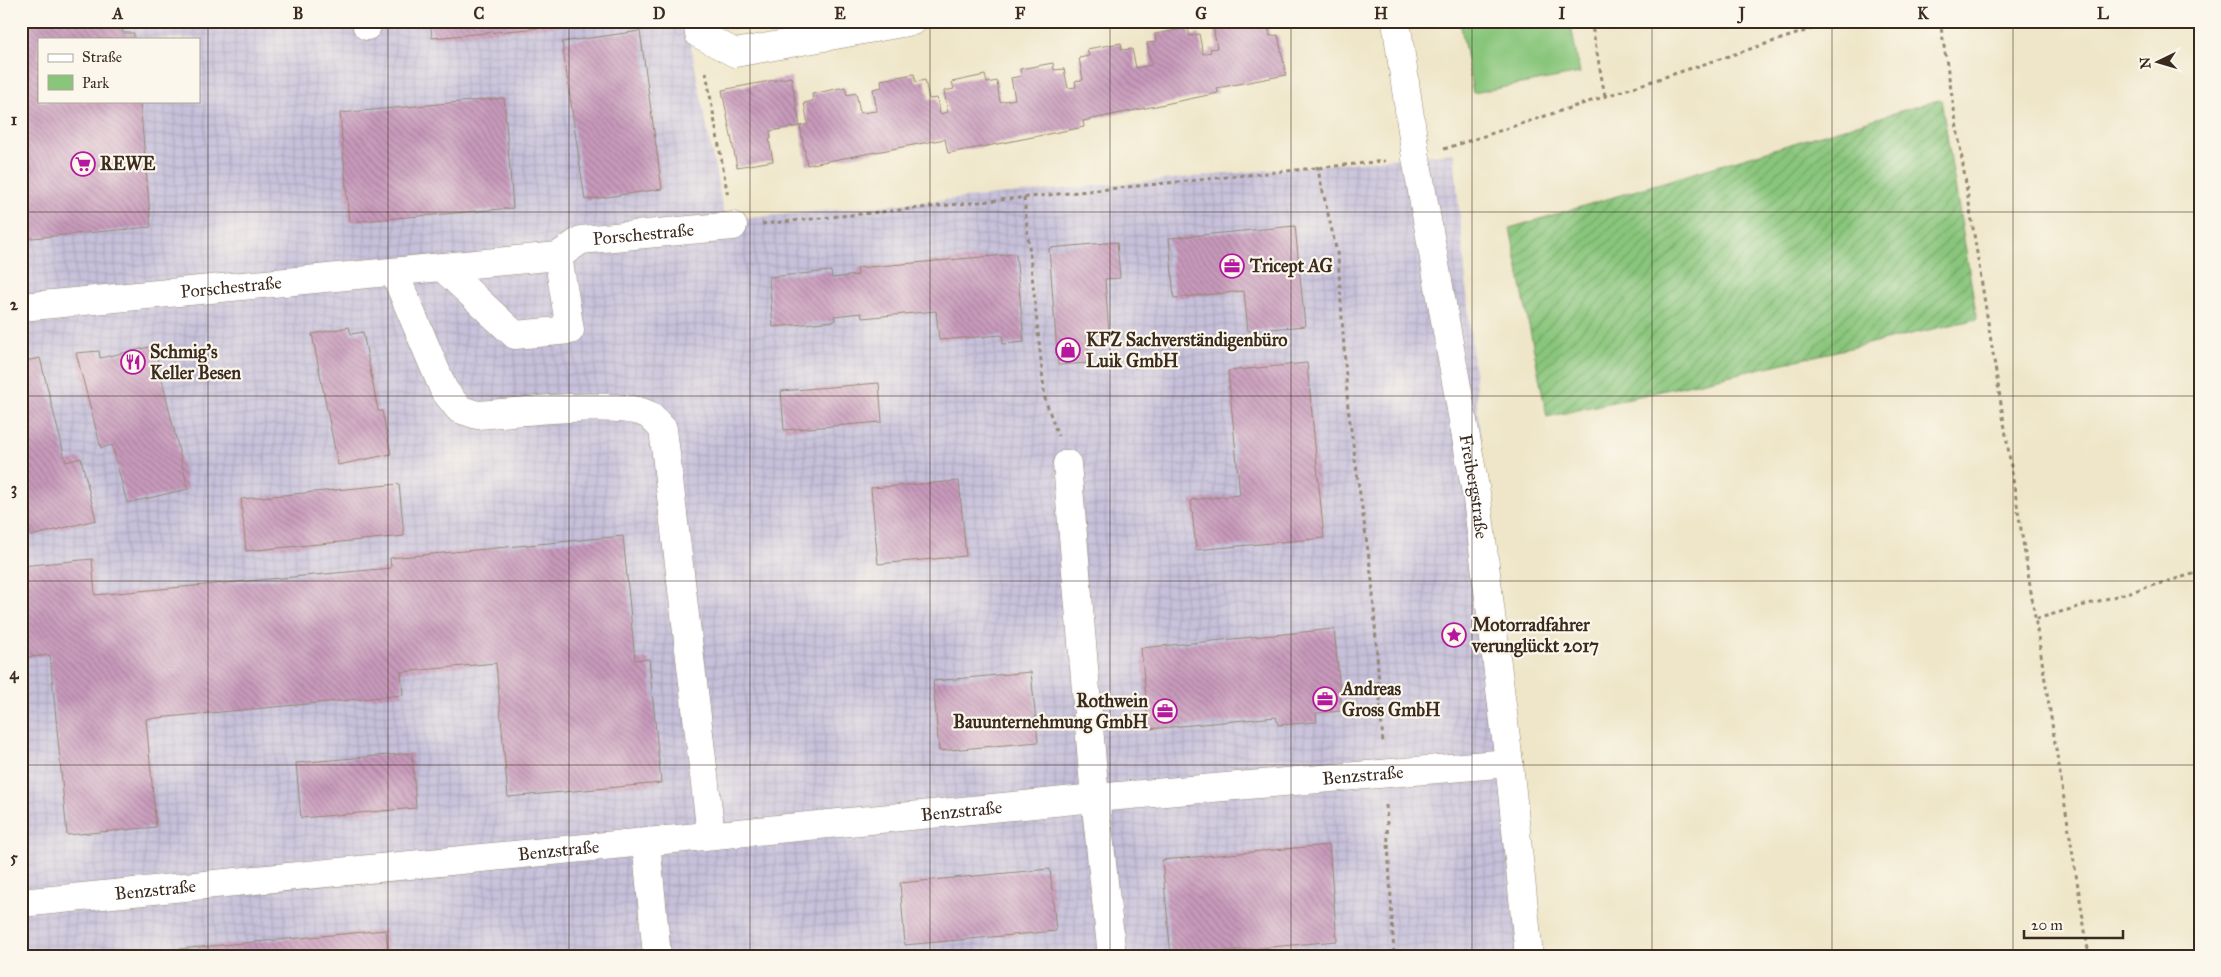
<svg xmlns="http://www.w3.org/2000/svg" width="2221" height="977" font-family="'IM FELL Great Primer',serif">
<defs>
<pattern id="industrial-grid" width="8" height="8" patternUnits="userSpaceOnUse" patternTransform="scale(1.25)"><rect width="8" height="8" fill="#c6c0da"/><path d="M0 4h8M4 0v8" fill="none" stroke="#aba5bb"/></pattern>
<pattern id="garden-furrows" width="10" height="10" patternUnits="userSpaceOnUse" patternTransform="scale(1.25)"><rect width="10" height="10" fill="#89c67c"/><path d="M-1 1l2-2M0 10L10 0M9 11l2-2" fill="none" stroke="#71a165"/></pattern>
<pattern id="building-back-hatch" width="6" height="6" patternUnits="userSpaceOnUse" patternTransform="scale(1.25)"><rect width="6" height="6" fill="#c89abc"/><path d="M-1 5l2 2M0 0l6 6M5-1l2 2" fill="none" stroke="#a47e98"/></pattern>
</defs>
<rect width="100%" height="100%" fill="#fbf7ec"/>
<filter id="ink" filterUnits="userSpaceOnUse"><feTurbulence type="fractalNoise" baseFrequency=".02" numOctaves="2"/><feDisplacementMap in="SourceGraphic" scale="10" xChannelSelector="R" yChannelSelector="G"/><feConvolveMatrix kernelMatrix="1 2 1 2 8 2 1 2 1" color-interpolation-filters="sRGB"/></filter>
<filter id="wash" filterUnits="userSpaceOnUse"><feTurbulence type="fractalNoise" baseFrequency=".0096" numOctaves="4" result="noise"/><feDisplacementMap in="SourceGraphic" scale="20" xChannelSelector="R" yChannelSelector="G"/><feGaussianBlur stdDeviation="1.12" result="paint"/><feColorMatrix in="noise" values="0 0 0 0 0 0 0 0 0 0 0 0 0 0 0 0 0 1.4 0 .05"/><feComposite in="paint" operator="in"/></filter>
<g filter="url(#wash)">
<rect width="100%" height="100%" fill="#efe6c9"/>
<!-- industrial -->
<path fill="url(#industrial-grid)" fill-rule="evenodd" d="M21,21H686L725,220L1454,153L1515,814L1524,956H21ZM39,39H199V101H39Z"/>
<!-- green -->
<path fill="#89c67c" stroke="#62784d" d="M1460,21H1570L1580,73L1473,93Z"/>
<!-- garden -->
<path fill="url(#garden-furrows)" stroke="#62784d" d="M1941,99L1977,319L1547,417L1510,228Z"/>
<g id="blocks">
<!-- building -->
<path fill="url(#building-back-hatch)" d="M21,21H121L123,33H134V39H39V101H140L151,227L21,239Z
M430,21H593V23L432,38Z
M721,21H771V22L734,29Z
M1222,21H1267L1270,36L1278,35L1286,75L1217,88L1218,93L1083,121L1084,127L982,147L948,153L945,139L807,165L800,126L808,124L804,103L813,101L812,94L845,87L847,95L856,93L860,113L877,111L873,89L882,87L881,80L914,74L916,82L925,80L929,99L937,98L940,114L948,112L944,91L954,89L952,82L985,75L987,83L997,81L1000,102L1015,99L1011,78L1021,76L1020,69L1053,63L1054,70L1064,69L1068,88L1076,87L1075,81L1083,80L1079,58L1089,56L1087,49L1121,43L1122,50L1132,49L1136,68L1151,65L1147,43L1156,42L1155,34L1188,28L1190,36L1199,34L1203,54L1211,52L1210,49L1217,48L1213,26L1223,24Z
M640,31L662,189L585,200L562,42Z
M791,77L800,126L770,131L771,139H769L773,161L737,167L722,90Z
M504,98L513,208L349,222L340,113Z
M1295,226L1305,326L1248,331L1244,291L1174,298L1169,238Z
M1117,242L1120,278L1105,279L1109,333L1087,335L1089,363L1058,365L1049,248Z
M1016,254L1024,342L1003,344L1002,335L939,340L936,311L862,318L861,313L834,316L835,321L773,327L769,277L831,271L832,278L858,275L857,268Z
M349,327L351,334L363,332L378,411H382L391,454L338,465L312,334Z
M154,346L188,489L127,503L112,445L101,448L76,353L99,351L100,358Z
M40,358L66,462L81,458L96,520L31,536L26,517L21,518V362Z
M1307,363L1324,538L1196,550L1191,500L1240,495L1228,371Z
M879,383L882,422L784,430L781,391Z
M959,481L966,556L878,564L871,488Z
M399,484L404,536L246,551L241,499Z
M623,536L635,660L649,659L661,783L508,797L496,663L401,672L403,695L146,719L156,827L67,835L50,655L21,658V566L92,559L95,595L391,568L390,558Z
M1334,629L1342,711L1316,713L1317,722L1278,725L1276,717L1149,729L1141,648Z
M1031,672L1038,742L939,751L933,681Z
M412,753L416,808L301,818L296,763Z
M1329,845L1337,941L1171,956L1162,860Z
M1050,869L1056,931L905,945L900,883Z
M386,930L388,956H125L124,954Z"/>
</g>
</g>
<g filter="url(#ink)">
<use href="#blocks" fill-opacity="0" stroke="#958874" stroke-width="1"/>
<g fill="none" stroke-linecap="round" stroke-linejoin="round">
<!-- minor casing -->
<g stroke="#958874" stroke-width="29">
<g id="minor">
<path d="M367,21V26"/>
<path d="M697,21L699,34L735,53L913,21"/>
<path id="s1" d="M1396,21L1416,158L1477,499L1509,763L1529,956"/>
<path d="M442,267L515,335L570,330L558,256"/>
<path d="M394,272L444,390L459,409L477,415C512,413 623,399 649,415C654,419 659,425 663,429L711,835"/>
<path id="s2" d="M21,307L558,256L581,240L733,226"/>
<path d="M1067,464L1095,798L1112,956"/>
<path d="M646,841L657,956"/>
<path id="s3" d="M21,903L1095,798L1509,763"/>
</g>
</g>
<!-- path -->
<path stroke="#958874" stroke-width="3" stroke-dasharray="4 4" stroke-linecap="butt" d="M1591,21L1605,96
M1809,21L1811,29
M1940,21L2089,956
M706,72L728,197
M1444,149L1836,21
M1317,166L1338,257L1348,408L1372,580L1383,744
M1024,198L1045,399L1058,436
M762,224L1385,161
M2036,619L2200,572
M1386,805L1394,956"/>
<!-- minor -->
<use href="#minor" stroke="#fff" stroke-width="28"/>
</g>
</g>
<!-- grid -->
<path fill="none" stroke="#3b2a1e" stroke-width="1" stroke-opacity="0.55" d="M208,21V956M388,21V956M569,21V956M750,21V956M930,21V956M1110,21V956M1291,21V956M1472,21V956M1652,21V956M1832,21V956M2013,21V956M21,212H2200M21,396H2200M21,581H2200M21,765H2200"/>
<!-- icons -->
<defs>
<g id="supermarket-ring" transform="scale(1.25)"><circle r="9.5" fill="#fbf7ec" stroke="#b5179e" stroke-width="1.5"/><path d="M-6-5.5h2.5l.6 2H6L4.5 2H-2.5L-4.4-4H-6ZM-1.5 3.2a1.3 1.3 0 1 0 .1 0ZM3 3.2a1.3 1.3 0 1 0 .1 0Z" fill="#b5179e"/></g>
<g id="office-ring" transform="scale(1.25)"><circle r="9.5" fill="#fbf7ec" stroke="#b5179e" stroke-width="1.5"/><path d="M-6-3h4V-5.5h4V-3h4V5H-6ZM-1-4.5V-3h2v-1.5ZM-6 0V1H6V0Z" fill="#b5179e"/></g>
<g id="shop-ring" transform="scale(1.25)"><circle r="9.5" fill="#fbf7ec" stroke="#b5179e" stroke-width="1.5"/><path d="M-5-2.5h2.3a2.7 3.5 0 0 1 5.4 0H5L5.5 6h-11ZM-1.5-2.5h3a1.5 2.3 0 0 0-3 0Z" fill="#b5179e"/></g>
<g id="restaurant-ring" transform="scale(1.25)"><circle r="9.5" fill="#fbf7ec" stroke="#b5179e" stroke-width="1.5"/><path d="M-5-6h1v4h1v-4h1v4h1v-4h1v5L-1.5 .5V6h-2V.5L-5-1ZM5-6V6H3V1.5H1.5Q1.5-4 5-6Z" fill="#b5179e"/></g>
<g id="sight-ring" transform="scale(1.25)"><circle r="9.5" fill="#fbf7ec" stroke="#b5179e" stroke-width="1.5"/><path d="M0-6L1.8-2.2L6-1.7L2.9 1.2L3.7 5.4L0 3.3L-3.7 5.4L-2.9 1.2L-6-1.7L-1.8-2.2Z" fill="#b5179e"/></g>
</defs>
<g fill-rule="evenodd">
<use href="#supermarket-ring" x="83" y="164"/>
<use href="#office-ring" x="1232" y="266"/>
<use href="#shop-ring" x="1068" y="350"/>
<use href="#restaurant-ring" x="133" y="362"/>
<use href="#sight-ring" x="1454" y="635"/>
<use href="#office-ring" x="1325" y="699"/>
<use href="#office-ring" x="1165" y="711"/>
</g>
<g text-anchor="middle" stroke-width="4.5" stroke-linejoin="round" paint-order="stroke">
<!-- poi labels -->
<g font-size="18" font-weight="bold" fill="#3b2a1e" stroke="#fbf7ec" text-anchor="start">
<text x="100" y="170">REWE</text>
<text x="1250" y="272">Tricept AG</text>
<text x="1086" y="346">KFZ Sachverständigenbüro<tspan x="1086" dy="21">Luik GmbH</tspan></text>
<text x="150" y="358">Schmig's<tspan x="150" dy="21">Keller Besen</tspan></text>
<text x="1472" y="631">Motorradfahrer<tspan x="1472" dy="21">verunglückt 2017</tspan></text>
<text x="1342" y="695">Andreas<tspan x="1342" dy="21">Gross GmbH</tspan></text>
<text x="1148" y="707" text-anchor="end">Rothwein<tspan x="1148" dy="21">Bauunternehmung GmbH</tspan></text>
</g>
<!-- street labels -->
<g font-size="18" fill="#3b2a1e" stroke="#fbf7ec">
<text dy="6" stroke="none"><textPath href="#s2" startOffset="630">Porschestraße</textPath></text>
<text dy="6" stroke="none"><textPath href="#s2" startOffset="211">Porschestraße</textPath></text>
<text dy="6" stroke="none"><textPath href="#s1" startOffset="472">Freibergstraße</textPath></text>
<text dy="6" stroke="none"><textPath href="#s3" startOffset="1348">Benzstraße</textPath></text>
<text dy="6" stroke="none"><textPath href="#s3" startOffset="945">Benzstraße</textPath></text>
<text dy="6" stroke="none"><textPath href="#s3" startOffset="540">Benzstraße</textPath></text>
<text dy="6" stroke="none"><textPath href="#s3" startOffset="135">Benzstraße</textPath></text>
</g>
</g>
<!-- margin -->
<rect width="2221" height="977" fill="none" stroke="#fbf7ec" stroke-width="55"/>
<!-- legend -->
<rect x="38" y="38" width="162" height="65" fill="#fbf7ec" stroke="#aea59a"/>
<rect x="48" y="54" width="25" height="8" fill="#ffffff" stroke="#aea59a"/>
<text x="82" y="62" font-size="15" fill="#3b2a1e">Straße</text>
<rect x="48" y="75" width="25" height="15" fill="#89c67c" stroke="#aea59a"/>
<text x="82" y="88" font-size="15" fill="#3b2a1e">Park</text>
<!-- north arrow -->
<g transform="translate(2158 62) rotate(265)" stroke="#fbf7ec" stroke-width="4" paint-order="stroke">
<path d="M0-4L9 19L0 12L-9 19Z" fill="#3b2a1e"/>
<text y="-8" font-size="14" font-weight="bold" text-anchor="middle" fill="#3b2a1e">N</text>
</g>
<!-- scale -->
<path d="M2024 930v8h99v-8" fill="none" stroke="#3b2a1e" stroke-width="2.5"/>
<text x="2031" y="930" font-size="15" fill="#3b2a1e" stroke="#fbf7ec" stroke-width="4" paint-order="stroke">20 m</text>
<rect x="28" y="28" width="2166" height="922" fill="none" stroke="#3b2a1e" stroke-width="2"/>
<g font-size="16" text-anchor="middle" font-weight="bold" fill="#3b2a1e">
<text x="118" y="19">A</text>
<text x="298" y="19">B</text>
<text x="479" y="19">C</text>
<text x="659" y="19">D</text>
<text x="840" y="19">E</text>
<text x="1020" y="19">F</text>
<text x="1201" y="19">G</text>
<text x="1381" y="19">H</text>
<text x="1562" y="19">I</text>
<text x="1742" y="19">J</text>
<text x="1923" y="19">K</text>
<text x="2103" y="19">L</text>
<text x="14" y="125">1</text>
<text x="14" y="310">2</text>
<text x="14" y="494">3</text>
<text x="14" y="679">4</text>
<text x="14" y="863">5</text>
</g>
</svg>
